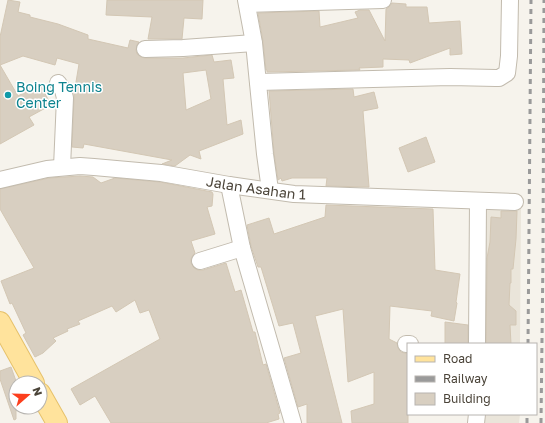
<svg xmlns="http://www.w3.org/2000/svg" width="545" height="423" font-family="'Golos Text',sans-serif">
<rect width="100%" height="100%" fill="#f6f3ec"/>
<!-- residential -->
<path fill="#eae5da" d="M483,209H521L520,344H482Z
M481,414H520L519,423H481Z"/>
<!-- building -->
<path fill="#d8cfc1" stroke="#d3c7b4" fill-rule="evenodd" d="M8,0L20,2L18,12L30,15V17L58,24L88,35V39L128,48L130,40L139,42L137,45L136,50L137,54L141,57L145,58H183L212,55L214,62L231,60L234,78L223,79L227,125L241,120L243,134L199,151L201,159L190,155L175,166L162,164L172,160L84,144L83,148L72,147L74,98V94L79,64L57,58L55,65L23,56L0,65L18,96L40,84L51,105L29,117L34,125L0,144V37ZM206,70L211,99L186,110L183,73Z
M107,0H203L202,19L184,18L182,39H148L152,17L106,15Z
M392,3L406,4V7H427L429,23L460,21L462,54L450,55V48L410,63L409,60L383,59V67L359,68L360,70L267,72V70H266L263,41L258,13L319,11L320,27L358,18L355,12L360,10H369L385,41L386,9L388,8Z
M353,89L354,97L374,92L378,108L363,111L369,187L326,186L327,178H292L282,181L281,178L278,180L274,153L269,91Z
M426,137L435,162L408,172L399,148Z
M80,176L93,177L101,183L115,178L160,182L212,192L213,194L212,206L207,207L215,234L191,241L195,253L193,255L191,259V263L194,268L198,270H203L226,263L235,292L241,290L253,332H255L263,365L266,364L280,413L278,414L279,419L266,423H111L95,396L80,405L71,389L160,339L149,310L140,313L135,300L116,312L112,306L78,321L80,324L67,329L68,331L53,338L56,341L43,353L35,357L23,335L26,333L12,303L10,304L1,281L34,268L0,209V189L49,178Z
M326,205L433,209L435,270L460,274L456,302L457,303L454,321L431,316L432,311L390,306L389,339L397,343L398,348L401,352L408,354V423H352L351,411L374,404V372L348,382L343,309L315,316L342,423H307V404L298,407L284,358L301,353L293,323L279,326L261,267H258L251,246L247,225L269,218L274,234L325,217Z
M501,211H517L516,239L513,269H511V283H510L509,305L516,311V325H510L511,344H486L487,258L490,242L491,217L501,218Z
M445,322L468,325V344H445Z
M11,367L16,381V419L14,420L0,379V371Z"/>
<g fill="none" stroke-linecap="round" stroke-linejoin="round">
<!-- minor casing -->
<g stroke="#c2bbae" stroke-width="18">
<g id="minor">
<path d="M246,0L254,43L265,154L270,190"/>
<path d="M247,4L383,0"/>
<path d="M145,49L183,48L254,43"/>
<path d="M258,82L450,77L496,78H499L507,73L509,56L510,0"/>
<path d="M58,83L63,90L65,98L62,167"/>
<path id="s1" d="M0,180L47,169L80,166L94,167L161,173L229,185L294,194L515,202"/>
<path d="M229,185L242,248L293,423"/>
<path d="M200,261L242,248"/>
<path d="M406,344H410"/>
<path d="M477,344L478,201"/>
<path d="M476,423L477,414"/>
</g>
</g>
<!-- major casing -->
<g stroke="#e6c16a" stroke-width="22">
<path id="major" d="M0,322L34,383
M40,393L57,423"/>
</g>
<!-- minor -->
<use href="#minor" stroke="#fff" stroke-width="16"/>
<!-- major -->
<use href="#major" stroke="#ffe39c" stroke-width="20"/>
<!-- rail -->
<path stroke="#9a9a9a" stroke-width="3" stroke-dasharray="5 5" stroke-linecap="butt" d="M528,344L531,0
M527,423V414
M541,423L543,256L544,0"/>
</g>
<!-- markers -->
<circle fill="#0f9aa8" stroke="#fff" stroke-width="1.5" cx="8" cy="95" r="4"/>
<g text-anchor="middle" stroke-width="3" stroke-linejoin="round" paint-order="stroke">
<!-- culture labels -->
<g font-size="14" fill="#0d838f" stroke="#fff" text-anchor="start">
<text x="16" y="92">Boing Tennis<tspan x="16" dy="16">Center</tspan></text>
</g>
<!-- street labels -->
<g font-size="14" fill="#4b4439" stroke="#fff">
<text dy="5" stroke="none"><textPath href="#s1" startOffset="259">Jalan Asahan 1</textPath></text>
</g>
</g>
<!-- legend -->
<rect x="407" y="343" width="130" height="72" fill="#ffffff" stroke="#b7b4b0"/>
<rect x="415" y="356" width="20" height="6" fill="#ffe39c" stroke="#b7b4b0"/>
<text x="443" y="363" font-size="12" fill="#4b4439">Road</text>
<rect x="415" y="376" width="20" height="6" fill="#9a9a9a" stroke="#b7b4b0"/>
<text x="443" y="383" font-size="12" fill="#4b4439">Railway</text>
<rect x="415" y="393" width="20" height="12" fill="#d8cfc1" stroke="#b7b4b0"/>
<text x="443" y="403" font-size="12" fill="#4b4439">Building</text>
<!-- north arrow -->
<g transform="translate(28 395) rotate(70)"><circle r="19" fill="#ffffff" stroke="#b7b4b0"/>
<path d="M0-3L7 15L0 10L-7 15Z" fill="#fc3f1d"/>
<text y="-6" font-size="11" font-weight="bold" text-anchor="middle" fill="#4b4439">N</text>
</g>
</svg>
